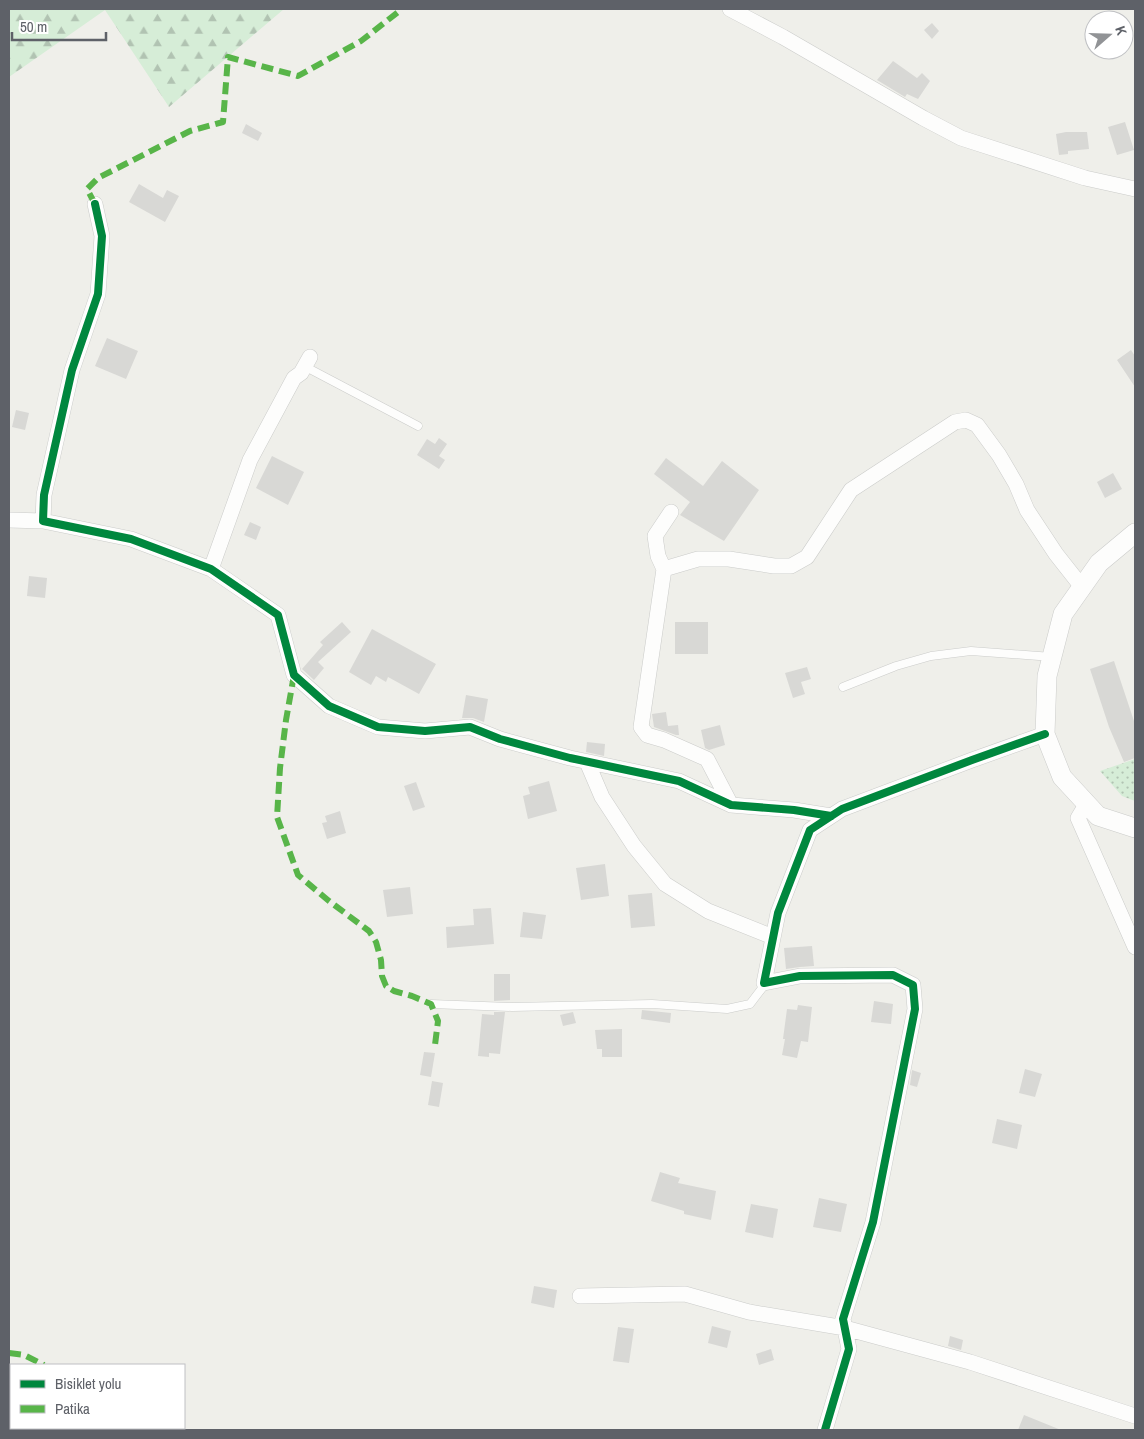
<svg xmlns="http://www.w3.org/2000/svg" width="1144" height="1439" font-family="'Archivo Narrow',sans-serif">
<defs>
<pattern id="grass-dots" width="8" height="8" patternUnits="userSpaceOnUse" patternTransform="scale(1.25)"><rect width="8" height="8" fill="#d6edd7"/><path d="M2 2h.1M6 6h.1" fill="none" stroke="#b1c3b2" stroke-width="1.8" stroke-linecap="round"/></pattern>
<pattern id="forest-firs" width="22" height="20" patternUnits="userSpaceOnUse" patternTransform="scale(1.25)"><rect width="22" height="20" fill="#d6edd7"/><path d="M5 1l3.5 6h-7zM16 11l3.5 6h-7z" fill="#b1c3b2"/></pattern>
</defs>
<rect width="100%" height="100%" fill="#efefea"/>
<!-- grass -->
<path fill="url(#grass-dots)" d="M1135,759V801L1122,796L1100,771Z"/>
<!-- forest -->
<path fill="url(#forest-firs)" d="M9,9H284L169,107L105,10L9,77Z"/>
<!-- building -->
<path fill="#d8d8d5" d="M932,23L939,31L932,39L924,30Z
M893,61L917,78L922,73L930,81L918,99L907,94L905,97L877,80Z
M1125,122L1134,150L1117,155L1108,127Z
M246,124L262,133L258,141L242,133Z
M1066,132H1087L1089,149L1068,151V154L1059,155L1056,134Z
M139,184L163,198L167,190L179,196L165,222L129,202Z
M107,338L138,351L126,379L95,366Z
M1131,350L1135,356V387L1117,360Z
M16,410L29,413L25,430L12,427Z
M439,438L447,444L439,456L445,460L439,469L417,455L427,439L435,444Z
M272,456L304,472L288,505L256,488Z
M666,458L703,486L722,461L759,490L724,541L680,515L690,502L654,474Z
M1113,473L1122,489L1105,498L1097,482Z
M250,522L261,527L256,540L244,535Z
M29,576L47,578L45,598L27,596Z
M342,622L351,632L318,662L324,668L314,680L302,669L323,645L320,642Z
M675,622H708V654H675Z
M372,629L436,664L419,694L388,677L386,682L376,676L371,685L349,672Z
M1114,661L1135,724V758L1124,762L1109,727L1090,669Z
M807,667L811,679L801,682L805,694L793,698L785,673Z
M466,695L488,699L484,722L473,718H462Z
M666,712L668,726L678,725L679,735H676L654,727L652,714Z
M720,725L725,745L709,750L705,748L701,730Z
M587,742L605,744L604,756L586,752Z
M549,781L557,811L528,819L523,796L530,794L528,787Z
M416,782L425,807L413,811L404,786Z
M340,811L346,833L327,839L322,823L327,822L325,816Z
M605,864L609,896L581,900L576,868Z
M410,887L413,914L387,917L383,890Z
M652,893L655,926L631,928L628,895Z
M491,908L494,944L447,948L446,927L474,925L473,909Z
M523,912L546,915L542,939L520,937Z
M812,946L814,966L800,967L786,969L784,948Z
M494,974H510V1000L494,1001Z
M874,1001L893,1004L891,1024L871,1022Z
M798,1005L812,1007L808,1042L801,1041L797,1058L782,1055L785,1039H783L787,1009L797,1010Z
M642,1010L671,1013L670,1023L641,1019Z
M494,1012H505L500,1054L489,1053V1057L478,1056L482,1014L494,1015Z
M573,1012L576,1023L563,1026L560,1015Z
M622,1029V1057H602V1049H597L595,1030Z
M424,1052L435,1053L431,1077L420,1075Z
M1025,1069L1042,1074L1035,1097L1019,1093Z
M912,1070L921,1073L917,1087L910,1085Z
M432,1081L443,1083L439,1107L428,1105Z
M997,1119L1022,1125L1017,1149L992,1143Z
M660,1172L680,1178L678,1183L716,1191L711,1220L684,1214V1211L651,1201Z
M819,1198L847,1204L841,1232L813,1227Z
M751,1204L778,1209L773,1238L745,1232Z
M534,1286L557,1290L554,1308L531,1303Z
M712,1326L731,1331L727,1348L708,1343Z
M618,1327L634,1329L629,1363L613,1361Z
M950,1336L963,1340L961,1350L948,1346Z
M771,1349L774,1360L759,1365L756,1354Z
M1024,1415L1061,1430H1018Z"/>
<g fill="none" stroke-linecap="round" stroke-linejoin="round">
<!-- service casing -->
<g stroke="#cbccca" stroke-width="9">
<path id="service" d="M304,366L418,426
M843,687L896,666L931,656L971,651L1052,657
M431,1004L512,1007L652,1004L727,1009L750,1004L763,987L764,983"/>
</g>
<!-- minor casing -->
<g stroke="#cbccca" stroke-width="16">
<path id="minor" d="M730,9L783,37L923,118L961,138L1085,178L1135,189
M95,204L102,236L98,294L72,370L44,495L43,521L131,539L211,569L278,615L294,675L329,706L378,727L425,731L470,727L500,739L570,758L679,781L731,805L794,810L831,816
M671,512L655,536L658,556L664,569L641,727L647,735L664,740L707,759L731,805
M9,520L43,521
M211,569L250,460L294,378L301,373L310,357
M664,569L698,559H729L774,566H791L807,557L851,490L955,422L966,420L977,425L999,455L1016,484L1027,510L1056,554L1082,587
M587,762L602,797L634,846L665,884L708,911L773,937
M1087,803L1078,818L1135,947
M580,1296L685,1294L749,1312L845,1328L970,1362L1135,1416
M825,1430L849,1349L843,1319L873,1222L915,1009L913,985L893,975L800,976L764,983L778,913L810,830L842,809L972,760L1045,734"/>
</g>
<!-- tertiary casing -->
<g stroke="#cbccca" stroke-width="20">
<path id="tertiary" d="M1135,533L1099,563L1063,614L1047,676L1045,734L1062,777L1098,816L1135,828"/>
</g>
<!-- service -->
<use href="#service" stroke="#fdfdfc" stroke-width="8"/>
<!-- minor -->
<use href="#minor" stroke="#fdfdfc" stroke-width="15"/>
<!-- tertiary -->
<use href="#tertiary" stroke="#fdfdfc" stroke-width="19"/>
<!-- quiet -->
<path stroke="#58b549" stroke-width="6" stroke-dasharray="12 6" stroke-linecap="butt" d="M95,204L87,189L98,178L190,131L223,122L228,57L298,76L361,41L402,9
M294,675L286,720L280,768L277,817L298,875L329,901L369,931L376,942L381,960L382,976L386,986L394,991L412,996L431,1004L438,1021L435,1045
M9,1353L24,1355L44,1365
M141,1428L145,1430"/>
<!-- cycleway casing -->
<g stroke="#fff" stroke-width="11">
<path id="cycleway" d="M95,204L102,236L98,294L72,370L44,495L43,521L131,539L211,569L278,615L294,675L329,706L378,727L425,731L470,727L500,739L570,758L679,781L731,805L794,810L831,816
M825,1430L849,1349L843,1319L873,1222L915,1009L913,985L893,975L800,976L764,983L778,913L810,830L842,809L972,760L1045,734"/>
</g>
<!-- cycleway -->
<use href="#cycleway" stroke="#00873e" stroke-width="8"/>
</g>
<!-- border -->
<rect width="1144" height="1439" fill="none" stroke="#5e6168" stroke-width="20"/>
<!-- legend -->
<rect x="10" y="1364" width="175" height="65" fill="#ffffff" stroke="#bfc0c3"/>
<rect x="20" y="1380" width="25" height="8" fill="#00873e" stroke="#bfc0c3"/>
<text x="55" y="1389" font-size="15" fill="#5e6168">Bisiklet yolu</text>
<rect x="20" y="1405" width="25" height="8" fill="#58b549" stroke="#bfc0c3"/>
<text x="55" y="1414" font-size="15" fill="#5e6168">Patika</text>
<!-- north arrow -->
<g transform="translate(1109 35) rotate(70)"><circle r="24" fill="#ffffff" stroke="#bfc0c3"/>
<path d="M0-4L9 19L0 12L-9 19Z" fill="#919396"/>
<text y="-8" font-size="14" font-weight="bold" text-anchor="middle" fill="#5e6168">K</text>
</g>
<!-- scale -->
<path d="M12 32v8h94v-8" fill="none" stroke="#5e6168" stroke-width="2.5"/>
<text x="20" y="32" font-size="15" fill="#5e6168" stroke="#ffffff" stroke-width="4" paint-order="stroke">50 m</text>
</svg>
